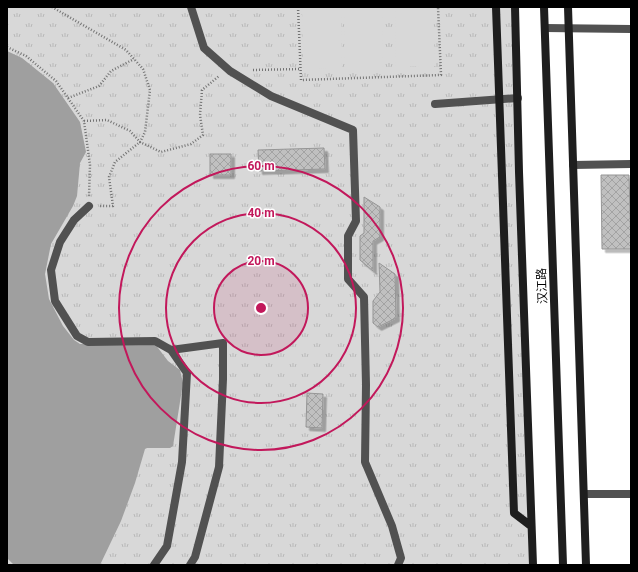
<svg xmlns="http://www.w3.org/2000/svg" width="638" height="572" font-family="Roboto,'Noto Sans SC',sans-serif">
<defs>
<pattern id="grass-tufts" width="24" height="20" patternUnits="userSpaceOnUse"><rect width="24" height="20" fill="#d8d8d8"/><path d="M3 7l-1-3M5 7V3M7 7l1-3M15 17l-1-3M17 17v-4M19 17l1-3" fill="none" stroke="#b8b8b8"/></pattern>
<pattern id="building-cross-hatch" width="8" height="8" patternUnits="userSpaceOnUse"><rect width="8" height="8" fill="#c0c0c0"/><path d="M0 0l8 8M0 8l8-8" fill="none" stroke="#a3a3a3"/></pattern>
<filter id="shadow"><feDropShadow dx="3.5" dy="3.5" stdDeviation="0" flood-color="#0004"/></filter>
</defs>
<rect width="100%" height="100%" fill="#fff"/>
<!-- grass -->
<path fill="url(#grass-tufts)" d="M7,7H515L533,565H7Z"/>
<!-- pitch -->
<path fill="#d8d8d8" d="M302,7H341L342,68L303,69Z
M344,7H382L383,68H345Z
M395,7H433L435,66L396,67Z"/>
<!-- water -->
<path fill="#9f9f9f" d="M7,51L22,58L53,83L80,122L86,152L80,163L77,196L73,206L51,244L45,274L49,299L63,326L74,340L80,344H155L168,361L180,370L183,383L173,446L170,448H147L145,449L135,483L121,521L100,565H14L7,558Z"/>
<!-- building -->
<path fill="url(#building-cross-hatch)" stroke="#959595" filter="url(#shadow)" d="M324,148L325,169L259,171L258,150Z
M210,154H231V175H210Z
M601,175H629L631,249H602Z
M364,197L380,207V237L373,241V271L360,260V236L364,233Z
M379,263L395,274L396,318L378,327L373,323V301L380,292Z
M307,393L323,394L322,428L306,427Z"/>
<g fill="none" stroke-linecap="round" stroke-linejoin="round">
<!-- path -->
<path stroke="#737373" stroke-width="2.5" stroke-dasharray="1 2" stroke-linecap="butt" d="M52,7L126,50L143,69L150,90L145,132L140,142L115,162L109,177L113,206H100
M298,7L301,80L441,75L438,7
M7,47L26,56L56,81L84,121L90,165L89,196
M253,70L300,69
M68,98L99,86L111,71L134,59
M84,121L107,120L130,131L140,142L161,152L191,144L203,135L200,115L202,90L219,76"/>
<!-- lane -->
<path stroke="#515151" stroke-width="8" d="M435,104L518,98
M573,165L631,164"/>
<!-- street -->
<path stroke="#515151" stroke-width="8" d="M191,7L204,48L230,71L271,96L353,130L356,221L348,236V279L364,297L366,385L365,462L392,526L401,558L398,565
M545,28L631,29
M89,206L74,220L60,242L51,270L55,301L77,336L88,342L155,341L171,350L187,373L182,462L167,546L154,565
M171,350L223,343V379L219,467L195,557L190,565
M584,494H631"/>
<!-- secondary -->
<path stroke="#1e1e1e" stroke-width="8" d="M496,7L514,513L531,526
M515,7L519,172L533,565
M544,7L563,565
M568,7L586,565"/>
</g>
<!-- distance rings -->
<circle cx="261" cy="308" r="47" fill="#c2185b" fill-opacity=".12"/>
<g fill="none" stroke="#c2185b" stroke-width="2">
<circle cx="261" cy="308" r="47"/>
<circle cx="261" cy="308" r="95"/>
<circle cx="261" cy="308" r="142"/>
</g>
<g text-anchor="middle" stroke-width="3" stroke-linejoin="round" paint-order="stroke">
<!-- street labels -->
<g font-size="12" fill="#000" stroke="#fff">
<text transform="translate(542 286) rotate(-92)" y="4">汉江路</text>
</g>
</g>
<circle cx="261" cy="308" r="6" fill="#c2185b" stroke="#fff" stroke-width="2"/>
<g font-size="12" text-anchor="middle" font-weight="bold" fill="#c2185b" stroke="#fff" stroke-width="3" stroke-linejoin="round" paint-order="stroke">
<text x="261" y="170">60 m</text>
<text x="261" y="217">40 m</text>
<text x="261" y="265">20 m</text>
</g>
<!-- border -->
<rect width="638" height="572" fill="none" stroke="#000000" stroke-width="16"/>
</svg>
